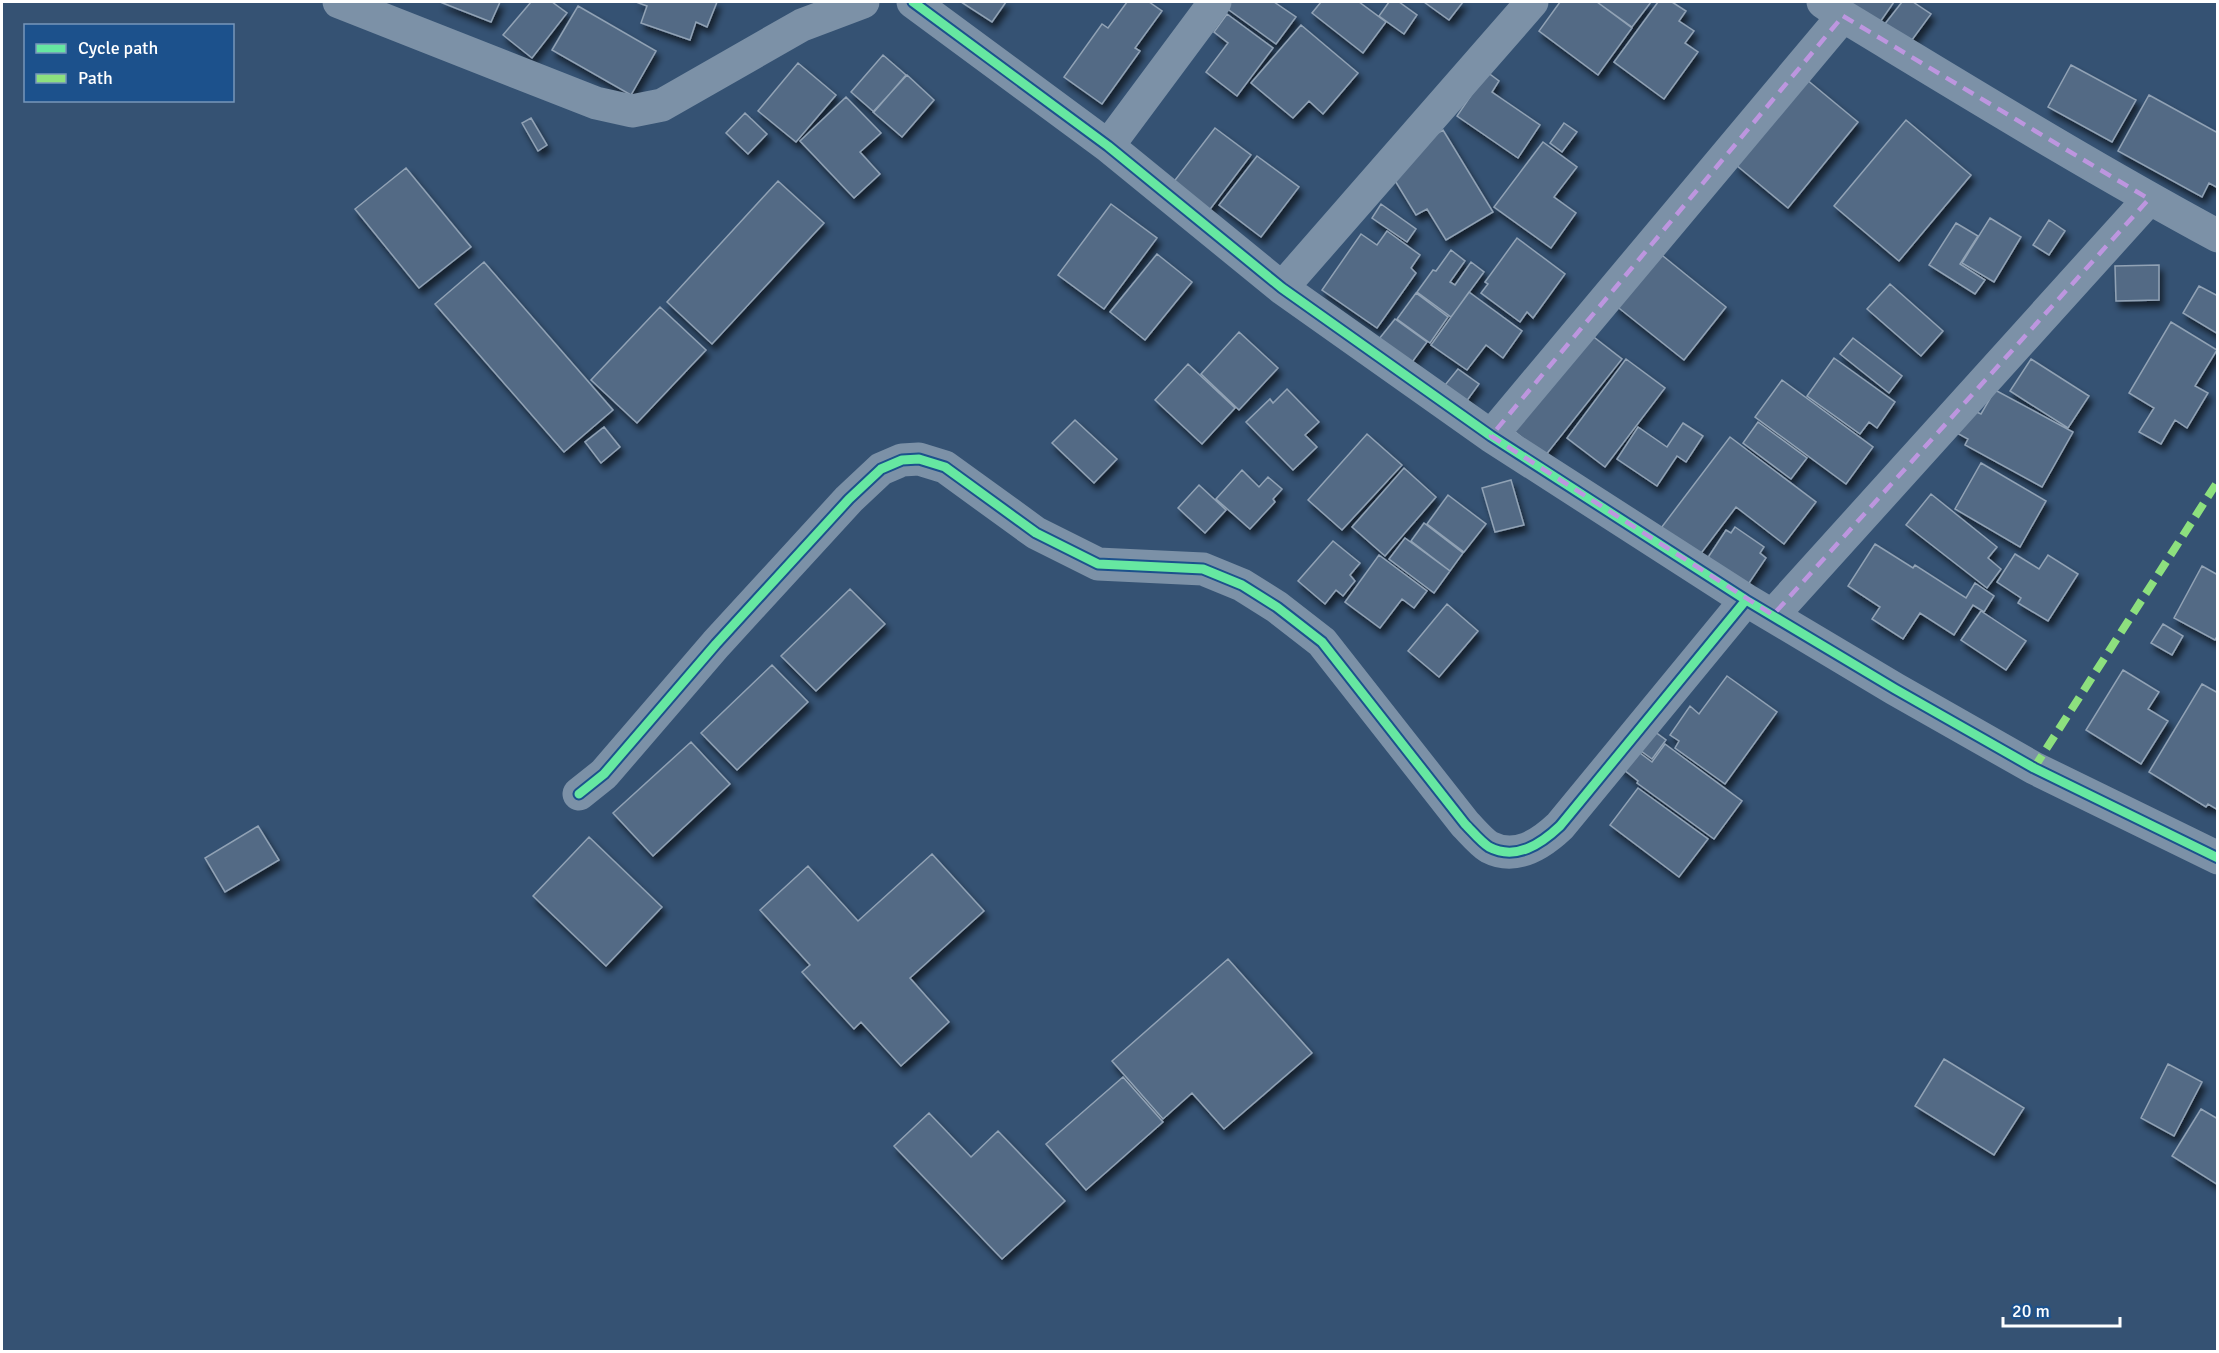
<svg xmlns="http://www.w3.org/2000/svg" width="2219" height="1353" font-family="Signika,sans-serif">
<defs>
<filter id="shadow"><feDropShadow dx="3.5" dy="6" stdDeviation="3" flood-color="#0009"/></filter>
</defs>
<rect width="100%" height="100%" fill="#355273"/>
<!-- building -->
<path fill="#536b85" stroke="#91a2b5" stroke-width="1.5" filter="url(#shadow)" d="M440,2H500L491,22Z
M531,2H552L567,13L532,58L503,35Z
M636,2H717L707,27L696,22L690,40L641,23L647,6Z
M961,2H1006L992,22Z
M1127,2H1149L1162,11L1135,48L1140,51L1102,104L1064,77L1102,24L1108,28Z
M1218,2H1274L1296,17L1276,44Z
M1321,2H1359L1386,22L1363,53L1312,13Z
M1389,2H1399L1417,15L1404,34L1379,16Z
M1424,2H1463L1449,20Z
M1560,2H1597L1632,28L1598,75L1539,31Z
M1597,2H1651L1632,27Z
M1658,2H1672L1686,11L1679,21L1694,31L1685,43L1698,52L1664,99L1614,62Z
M1842,2H1894L1876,28Z
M1902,2H1913L1931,14L1909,44L1884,25Z
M578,6L656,51L631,95L552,50Z
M1227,14L1273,48L1237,96L1206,72L1228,43L1214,32Z
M1301,25L1358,73L1323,114L1309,101L1293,118L1251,83Z
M883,55L906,75L874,112L851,92Z
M798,63L836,95L796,142L758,111Z
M2071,65L2136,100L2112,142L2048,107Z
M1487,72L1499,81L1492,92L1540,125L1518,158L1457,116Z
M907,75L934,100L902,137L873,112Z
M1806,79L1858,122L1788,208L1736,165Z
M2149,95L2218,133V188L2209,183L2202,197L2118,151Z
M846,97L881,133L860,152L880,174L854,198L800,141Z
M745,113L767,134L748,154L726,133Z
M531,118L547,145L538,151L522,123Z
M1906,120L1971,175L1899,261L1834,206Z
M1564,123L1577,132L1562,152L1550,143Z
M1215,128L1251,155L1208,212L1172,184Z
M1443,130L1493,212L1446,240L1427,209L1416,215L1394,179L1396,158Z
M1543,142L1577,167L1554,197L1576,213L1551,248L1494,207Z
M1257,156L1299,187L1261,237L1219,205Z
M406,168L471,247L419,288L355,209Z
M778,181L824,223L712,344L667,302Z
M1111,204L1157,238L1104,309L1058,275Z
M1381,204L1416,229L1407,242L1372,218Z
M1990,218L2021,237L1994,282L1962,263Z
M2049,220L2065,231L2049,255L2033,245Z
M1956,223L1978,236L1960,264L1985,280L1975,294L1929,265Z
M1387,231L1420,255L1411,268L1416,273L1377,328L1322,290L1361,234L1377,245Z
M1517,238L1565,274L1533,318L1527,312L1520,322L1481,293L1488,284L1485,282Z
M1451,250L1465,261L1450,282L1455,285L1471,262L1484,272L1451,317L1417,292L1433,270L1436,271Z
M1658,252L1726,307L1684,360L1615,305Z
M1157,254L1192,282L1145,340L1110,312Z
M484,262L613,410L564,452L435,304Z
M2159,265V300L2116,301L2115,266Z
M1890,284L1943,331L1921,356L1867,309Z
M2199,286L2218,296V334L2183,313Z
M1469,292L1522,331L1503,358L1486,345L1467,370L1431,345Z
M1416,293L1448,317L1430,343L1397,319Z
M660,307L706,350L637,423L591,380Z
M1395,319L1427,342L1404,373L1371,349Z
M2171,322L2217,350L2195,386L2208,393L2187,428L2175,420L2161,444L2139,432L2154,408L2129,393Z
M1586,331L1622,359L1545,456L1509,427Z
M1239,332L1278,368L1239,410L1201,374Z
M1853,338L1902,376L1889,393L1840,354Z
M1834,358L1895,402L1877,428L1869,422L1860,434L1807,396Z
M1626,359L1665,388L1605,467L1567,438Z
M2031,359L2089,396L2068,428L2010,391Z
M1188,364L1235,408L1202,444L1155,400Z
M1458,369L1479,384L1463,406L1441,390Z
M1782,380L1873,447L1846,484L1755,417Z
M1287,389L1319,422L1305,435L1317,447L1293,470L1246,422L1270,399L1273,403Z
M1995,390L2073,432L2042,487L1965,445L1968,439L1955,432L1968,408L1981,414Z
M1075,420L1117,459L1094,483L1052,443Z
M1758,422L1807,458L1791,479L1743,443Z
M1683,423L1703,436L1686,462L1677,456L1657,486L1617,459L1638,427L1667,447Z
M604,427L620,447L601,463L585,442Z
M1367,434L1402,465L1342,530L1308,500Z
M1730,437L1816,502L1784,544L1736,507L1696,560L1658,532Z
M1981,463L2046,501L2020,547L1955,509Z
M1404,468L1436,497L1385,556L1352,527Z
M1242,470L1259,487L1268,477L1282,489L1273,499L1275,502L1250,529L1216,499Z
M1511,480L1524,525L1495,532L1482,488Z
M1199,485L1226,510L1205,533L1178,508Z
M1931,494L1997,547L1988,558L2001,569L1987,588L1906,525Z
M1448,495L1486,524L1464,552L1427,524Z
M1424,523L1463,553L1450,571L1411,541Z
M1735,527L1764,547L1760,553L1766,558L1745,589L1705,562L1726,530L1731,533Z
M1405,538L1450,571L1434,593L1389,559Z
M1333,541L1360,563L1350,575L1355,581L1343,596L1336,590L1325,604L1298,581Z
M1875,544L1913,568L1915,565L1966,598L1975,583L1994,596L1984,612L1973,605L1954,635L1920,613L1903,639L1872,619L1880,607L1848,586Z
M2015,554L2039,569L2048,555L2078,574L2048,621L2018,603L2021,598L1997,582Z
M1379,555L1427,591L1414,608L1402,599L1380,628L1345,602Z
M2202,566L2218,575V635L2215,640L2174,618Z
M850,589L885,624L816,691L781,656Z
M1447,604L1478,631L1439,677L1408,651Z
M1981,611L2026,641L2006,670L1961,640Z
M2163,624L2183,636L2172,655L2151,643Z
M772,665L808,702L737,770L701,733Z
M2123,670L2159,692L2148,709L2168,721L2141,764L2086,730Z
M1727,676L1777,712L1725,784L1675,748L1679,741L1670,735L1690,706L1699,714Z
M2202,684L2218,693V810L2208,804L2206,807L2149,772Z
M1647,726L1666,740L1652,759L1633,745Z
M691,742L730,784L653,856L613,813Z
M1665,744L1742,801L1714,839L1637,783L1638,781L1619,766L1632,747L1652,762Z
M1638,788L1708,839L1679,877L1610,825Z
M258,826L279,860L225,892L205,858Z
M589,837L662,907L606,966L533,896Z
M932,854L984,911L910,978L949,1022L901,1066L861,1022L854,1029L802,972L810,965L760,910L808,866L858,921Z
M1228,959L1312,1053L1224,1129L1192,1093L1163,1119L1112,1061Z
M1944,1059L2024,1108L1994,1155L1915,1106Z
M2168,1064L2202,1082L2174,1136L2141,1118Z
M1123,1077L1163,1122L1086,1190L1046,1144Z
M2201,1109L2218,1119V1185L2172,1156Z
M929,1113L971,1157L998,1131L1065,1201L1002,1259L894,1146Z"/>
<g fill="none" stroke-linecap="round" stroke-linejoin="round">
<!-- street -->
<path stroke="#7c91a7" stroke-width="33" d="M339,2L596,103L632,111L662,105L802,25L863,2
M913,2L1108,146L1282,288L1491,436L1746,600L1895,689L2034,768L2218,858
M1823,2L1843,16C1967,91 2090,167 2218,236
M1108,146L1215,2
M1282,288L1532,2
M1491,436L1843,16
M1773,615L2149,199
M579,794L604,774L716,644L849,499L881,469L902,460L919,459L945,467L1036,533L1098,564L1203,569L1242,585L1277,607L1322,642L1465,824C1472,831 1481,842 1489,847C1516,861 1541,844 1560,826L1746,600"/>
<!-- quiet -->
<path stroke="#8de07e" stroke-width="8" stroke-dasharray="15 8" stroke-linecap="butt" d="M2034,768L2218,481"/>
<!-- cycleway casing -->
<g stroke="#1c518c" stroke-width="13">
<path id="cycleway" d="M913,2L1108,146L1282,288L1491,436L1746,600L1895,689L2034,768L2218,858
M579,794L604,774L716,644L849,499L881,469L902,460L919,459L945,467L1036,533L1098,564L1203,569L1242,585L1277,607L1322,642L1465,824C1472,831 1481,842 1489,847C1516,861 1541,844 1560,826L1746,600"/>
</g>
<!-- cycleway -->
<use href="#cycleway" stroke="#66e7a1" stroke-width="9"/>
</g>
<!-- marked area -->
<path fill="none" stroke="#bd96df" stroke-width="4.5" stroke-dasharray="12 8" stroke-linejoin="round" d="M1843,16L2149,199L1773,615L1491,436Z"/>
<!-- border -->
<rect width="2219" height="1353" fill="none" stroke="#ffffff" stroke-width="6"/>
<!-- legend -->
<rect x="24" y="24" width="210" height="78" fill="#1c518c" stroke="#7797ba" stroke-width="1.5"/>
<rect x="36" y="44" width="30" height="9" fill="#66e7a1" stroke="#7797ba" stroke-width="1.5"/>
<text x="78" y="54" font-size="18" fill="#ffffff">Cycle path</text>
<rect x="36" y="74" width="30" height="9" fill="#8de07e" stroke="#7797ba" stroke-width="1.5"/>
<text x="78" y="84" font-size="18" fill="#ffffff">Path</text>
<!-- scale -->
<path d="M2003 1317v9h117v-9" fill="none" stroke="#ffffff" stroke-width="3"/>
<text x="2012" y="1317" font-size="18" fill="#ffffff" stroke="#1c518c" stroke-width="4.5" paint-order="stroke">20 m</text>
</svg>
